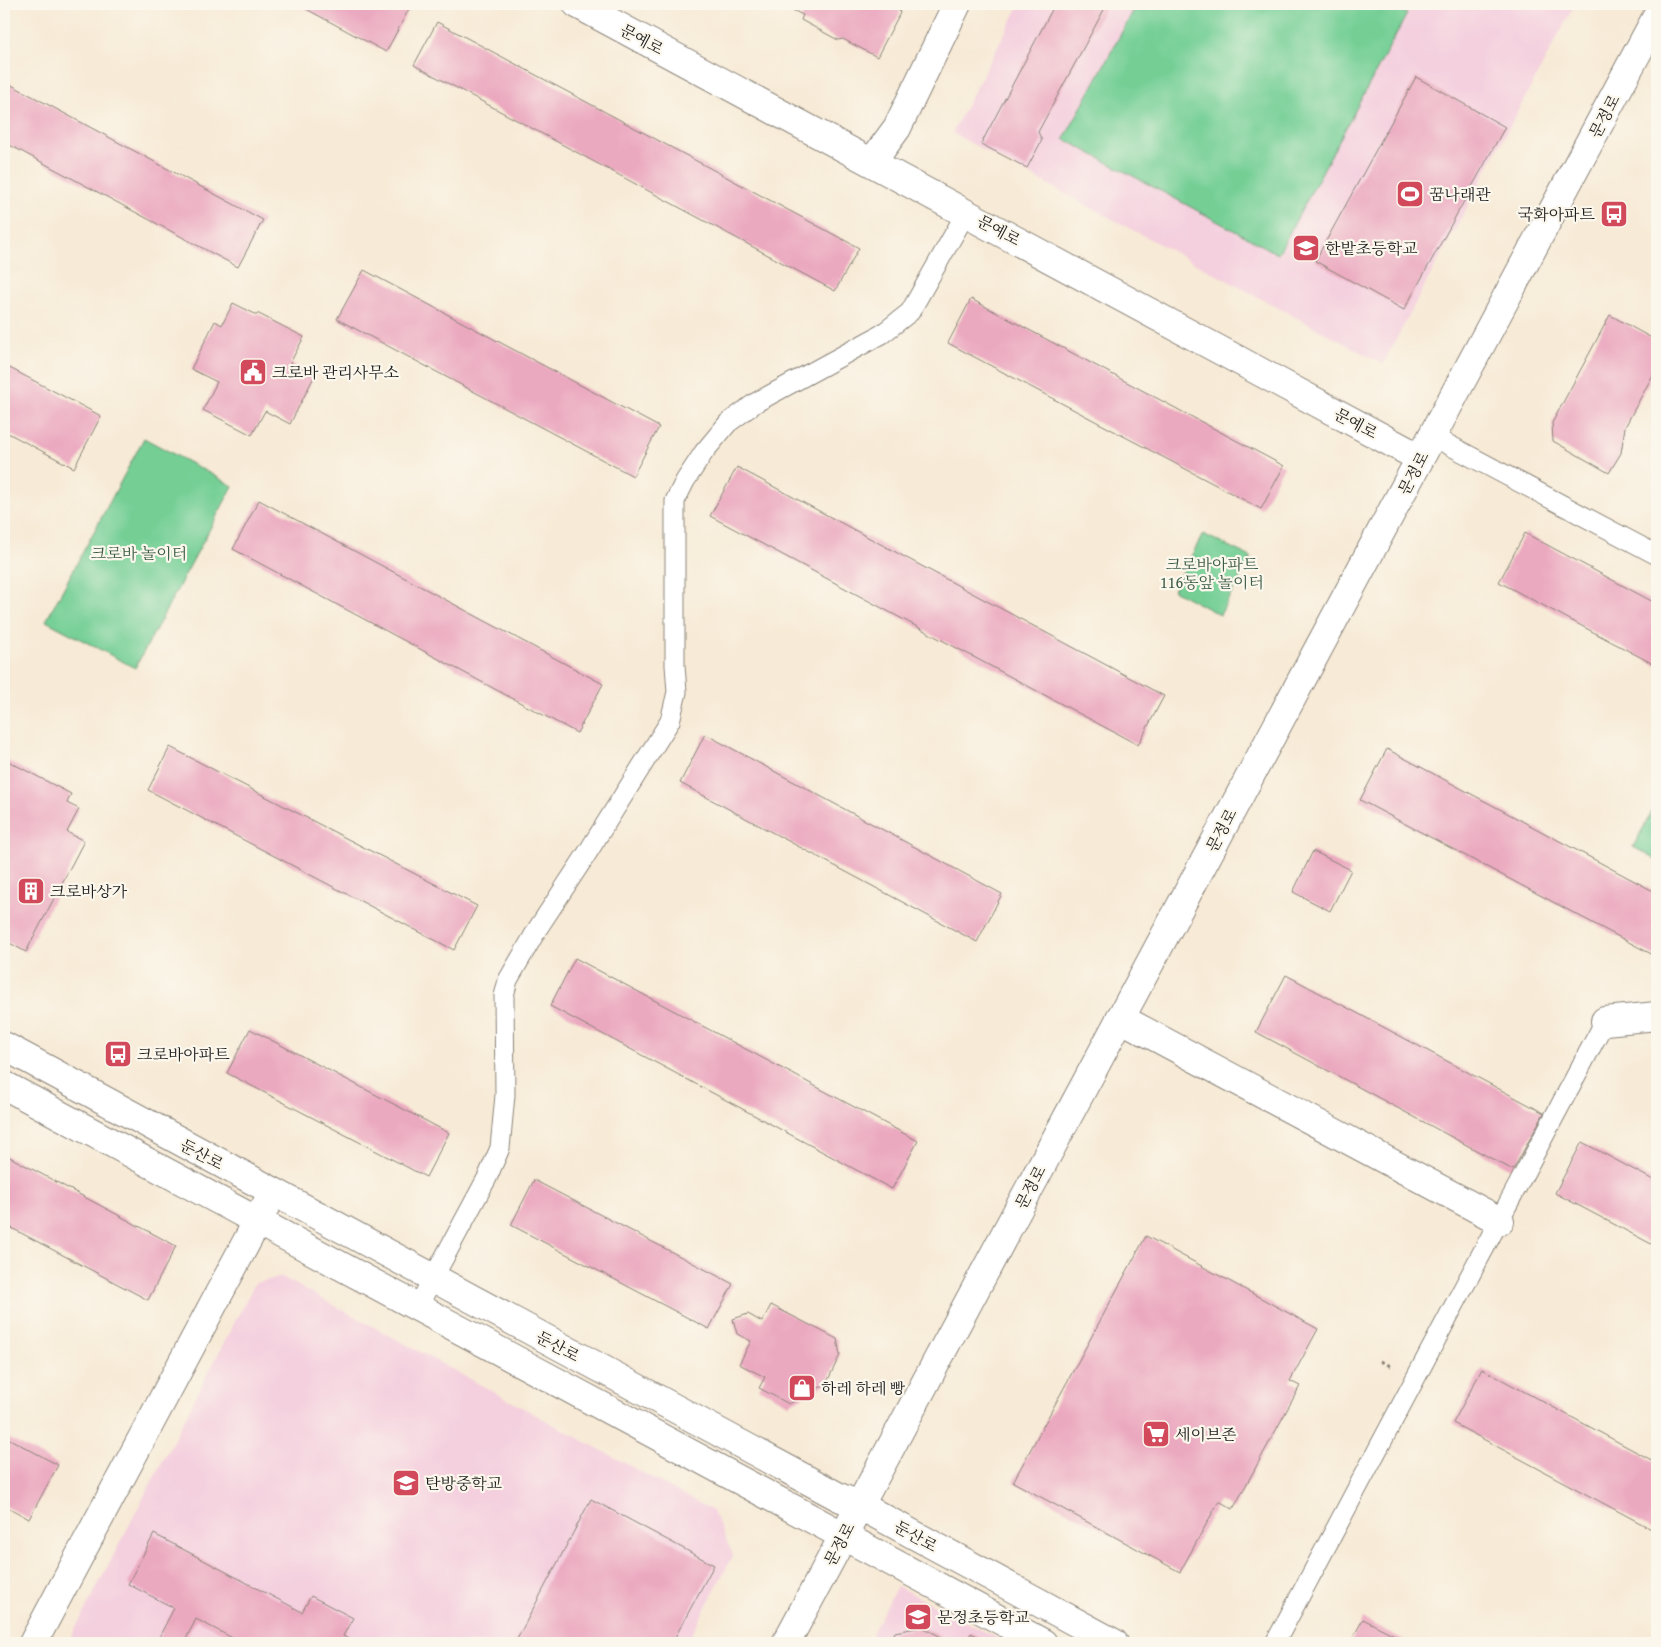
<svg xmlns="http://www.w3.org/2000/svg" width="1661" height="1647" font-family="'Gentium Book Plus','Noto Serif KR',serif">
<rect width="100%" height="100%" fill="#fbf7ec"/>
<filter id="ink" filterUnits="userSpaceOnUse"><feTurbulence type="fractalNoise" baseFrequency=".02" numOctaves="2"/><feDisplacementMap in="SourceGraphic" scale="10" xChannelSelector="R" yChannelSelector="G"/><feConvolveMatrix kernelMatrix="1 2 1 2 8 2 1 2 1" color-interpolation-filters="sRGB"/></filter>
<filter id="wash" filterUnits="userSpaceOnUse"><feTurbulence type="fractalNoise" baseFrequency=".0096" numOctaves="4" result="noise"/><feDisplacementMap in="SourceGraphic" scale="20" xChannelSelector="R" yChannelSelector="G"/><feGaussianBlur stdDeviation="1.12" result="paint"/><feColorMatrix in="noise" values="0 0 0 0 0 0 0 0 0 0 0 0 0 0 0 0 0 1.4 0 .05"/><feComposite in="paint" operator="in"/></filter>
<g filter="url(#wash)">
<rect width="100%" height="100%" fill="#f7ead6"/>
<!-- built -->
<path fill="#f4cfde" d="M1020,4H1575L1383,364L952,133Z
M282,1277L713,1511L733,1555L687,1643H68L255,1283Z
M897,1586L1006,1643H867Z"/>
<!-- green -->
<path fill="#75cf95" stroke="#487658" d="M1137,4H1388L1407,14L1278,254L1064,139Z
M144,438L233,486L135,668L46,621Z
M1203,534L1251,557L1220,615L1173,590Z
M1657,802V860L1633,847Z"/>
<g id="blocks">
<!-- building -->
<path fill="#eba9c0" d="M297,4H400L409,9L386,52Z
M780,4H894L897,5L900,13L877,57L843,39L838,40L801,20L803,15Z
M1055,4H1107L1038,132L1042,140L1027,168L981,144Z
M437,22L859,248L835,291L414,65Z
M1416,77L1505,127L1404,310L1315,261Z
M4,81L263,220L238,267L4,142Z
M364,270L659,427L633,476L337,319Z
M971,299L1284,466L1261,509L948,343Z
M233,303L257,315V313L304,337L290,363L315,375L290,424L265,411L252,435L203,410L217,382L191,369L215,321L222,325Z
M1610,315L1657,341V367L1625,427L1621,453L1609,473L1553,441L1552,423Z
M4,365L101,416L74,468L4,431Z
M737,467L1164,696L1138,745L710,516Z
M259,500L603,684L577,733L233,549Z
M1525,533L1657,604V666L1499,582Z
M705,734L1002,894L977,942L680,783Z
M170,747L477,906L454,950L148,790Z
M1387,749L1657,893V957L1360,800Z
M4,759L71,794L67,803L79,809L67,832L84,841L26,952L4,940Z
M1313,851L1351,870L1330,911L1293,892Z
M575,958L918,1141L892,1189L550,1006Z
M1286,975L1544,1113L1513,1170L1256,1032Z
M250,1029L449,1133L426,1177L227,1073Z
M1582,1142L1657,1182V1247L1555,1193Z
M4,1154L176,1246L148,1300L4,1224Z
M534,1180L733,1284L709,1329L511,1225Z
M1146,1236L1318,1329L1290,1381L1300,1386L1233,1509L1219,1501L1180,1572L1013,1482Z
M771,1305L837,1339L840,1355L826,1384L789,1404L759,1388L765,1377L739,1364L751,1341L737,1334L733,1319L748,1314L762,1322Z
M1482,1369L1657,1463V1532L1453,1423Z
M4,1436L58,1465L29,1519L4,1505Z
M591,1499L714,1565L672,1643H515Z
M154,1534L302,1612L311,1596L353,1618L343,1636L357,1643H242L196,1619L184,1643H156L174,1608L128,1584Z
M1363,1619L1410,1643H1350Z
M922,1627L953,1643H890L895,1632Z
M971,1633L989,1643H965Z"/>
</g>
</g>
<g filter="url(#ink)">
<use href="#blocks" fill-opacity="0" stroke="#8a8379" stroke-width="1"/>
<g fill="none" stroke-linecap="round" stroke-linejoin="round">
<!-- service casing -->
<g stroke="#8a8379" stroke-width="21">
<path id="service" d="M1432,436L1657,555
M417,1308L487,1178L500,1148L505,1095L504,996L508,980L538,928L586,855L670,721L677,692L675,665V501L685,481L704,452L728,423L755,403L882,334L910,312L966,213
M1275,1643L1605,1021"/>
</g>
<!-- minor casing -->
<g stroke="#8a8379" stroke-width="30">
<path id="minor" d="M872,162L897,128L957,4
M1120,1018L1500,1221
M1605,1021L1657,1016
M33,1643L273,1192"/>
</g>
<!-- secondary casing -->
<g stroke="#8a8379" stroke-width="30">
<path id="secondary" d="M577,4L1420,458
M4,1046L839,1497L859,1505L1114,1643
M4,1085L1043,1643
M786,1643L1657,16"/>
</g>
<!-- path -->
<path stroke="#8a8379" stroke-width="3" stroke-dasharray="4 4" stroke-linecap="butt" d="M1380,1361L1393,1367"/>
<!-- service -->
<use href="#service" stroke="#fff" stroke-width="19"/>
<!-- minor -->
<use href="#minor" stroke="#fff" stroke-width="28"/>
<!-- secondary -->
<use href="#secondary" stroke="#fff" stroke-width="28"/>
</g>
</g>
<!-- icons -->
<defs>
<g id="stadium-square" transform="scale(1.4375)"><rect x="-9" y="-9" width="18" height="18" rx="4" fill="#d1495b" stroke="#fbf7ec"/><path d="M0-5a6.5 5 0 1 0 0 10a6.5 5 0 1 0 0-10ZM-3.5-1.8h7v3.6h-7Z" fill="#fff"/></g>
<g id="bus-square" transform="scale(1.4375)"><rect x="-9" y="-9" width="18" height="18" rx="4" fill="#d1495b" stroke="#fbf7ec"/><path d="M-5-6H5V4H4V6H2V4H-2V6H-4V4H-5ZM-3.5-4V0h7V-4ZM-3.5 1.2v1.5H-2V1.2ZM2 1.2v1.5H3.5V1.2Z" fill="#fff"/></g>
<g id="school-square" transform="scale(1.4375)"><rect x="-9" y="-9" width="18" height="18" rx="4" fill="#d1495b" stroke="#fbf7ec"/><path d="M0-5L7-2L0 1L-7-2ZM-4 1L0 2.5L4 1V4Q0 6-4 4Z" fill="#fff"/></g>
<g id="civic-square" transform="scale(1.4375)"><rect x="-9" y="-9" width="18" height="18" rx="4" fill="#d1495b" stroke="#fbf7ec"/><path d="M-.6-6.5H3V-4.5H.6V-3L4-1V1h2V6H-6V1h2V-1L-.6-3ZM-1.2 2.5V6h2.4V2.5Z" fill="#fff"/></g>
<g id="building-square" transform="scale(1.4375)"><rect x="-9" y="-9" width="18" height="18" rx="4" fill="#d1495b" stroke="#fbf7ec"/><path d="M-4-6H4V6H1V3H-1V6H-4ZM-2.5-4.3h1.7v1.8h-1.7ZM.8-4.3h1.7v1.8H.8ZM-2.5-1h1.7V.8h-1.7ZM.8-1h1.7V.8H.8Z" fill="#fff"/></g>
<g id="shop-square" transform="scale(1.4375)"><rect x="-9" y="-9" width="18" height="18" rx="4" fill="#d1495b" stroke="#fbf7ec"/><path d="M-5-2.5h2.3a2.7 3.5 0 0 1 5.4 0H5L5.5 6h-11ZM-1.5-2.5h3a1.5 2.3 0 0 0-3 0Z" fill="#fff"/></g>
<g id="supermarket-square" transform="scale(1.4375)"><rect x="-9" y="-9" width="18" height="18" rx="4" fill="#d1495b" stroke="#fbf7ec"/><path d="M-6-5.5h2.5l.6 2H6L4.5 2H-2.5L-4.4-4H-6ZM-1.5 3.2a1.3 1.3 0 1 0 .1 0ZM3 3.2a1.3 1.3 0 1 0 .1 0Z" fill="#fff"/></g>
</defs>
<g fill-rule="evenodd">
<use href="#stadium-square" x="1410" y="194"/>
<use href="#bus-square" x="1614" y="214"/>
<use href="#school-square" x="1306" y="248"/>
<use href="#civic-square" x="253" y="372"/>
<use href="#building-square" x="31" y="891"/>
<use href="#bus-square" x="118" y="1054"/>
<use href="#shop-square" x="802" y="1388"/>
<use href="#supermarket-square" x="1156" y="1434"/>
<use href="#school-square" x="406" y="1483"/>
<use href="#school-square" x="918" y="1617"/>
</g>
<g text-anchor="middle" stroke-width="4.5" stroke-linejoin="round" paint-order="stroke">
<!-- street labels -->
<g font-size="16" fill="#1c1c1c" stroke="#fbf7ec">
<text transform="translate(642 39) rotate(28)" y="6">문예로</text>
<text transform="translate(1604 116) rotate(-62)" y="6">문정로</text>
<text transform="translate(999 230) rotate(28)" y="6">문예로</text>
<text transform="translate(1356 423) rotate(28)" y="6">문예로</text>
<text transform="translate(1413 473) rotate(-62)" y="6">문정로</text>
<text transform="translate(1221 830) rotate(-62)" y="6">문정로</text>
<text transform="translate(202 1154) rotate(28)" y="6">둔산로</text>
<text transform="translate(1030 1187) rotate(-62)" y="6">문정로</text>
<text transform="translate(558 1346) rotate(28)" y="6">둔산로</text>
<text transform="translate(916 1536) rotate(29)" y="6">둔산로</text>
<text transform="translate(839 1544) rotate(-62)" y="6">문정로</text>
</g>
<!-- poi labels -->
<g font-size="16" fill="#1c1c1c" stroke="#fbf7ec" text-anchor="start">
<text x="1429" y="200">꿈나래관</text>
<text x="1595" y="220" text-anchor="end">국화아파트</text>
<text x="1325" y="254">한밭초등학교</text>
<text x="272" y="378">크로바 관리사무소</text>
<text x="50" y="897">크로바상가</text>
<text x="137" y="1060">크로바아파트</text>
<text x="821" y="1394">하레 하레 빵</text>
<text x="1175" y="1440">세이브존</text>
<text x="425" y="1489">탄방중학교</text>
<text x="937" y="1623">문정초등학교</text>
</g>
<!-- park labels -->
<g font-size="16" fill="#3b5b46" stroke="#fbf7ec">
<text x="139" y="559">크로바 놀이터</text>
<text x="1212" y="570">크로바아파트<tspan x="1212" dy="18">116동앞 놀이터</tspan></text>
</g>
</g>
<!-- margin -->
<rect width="1661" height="1647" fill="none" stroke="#fbf7ec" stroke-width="20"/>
</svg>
